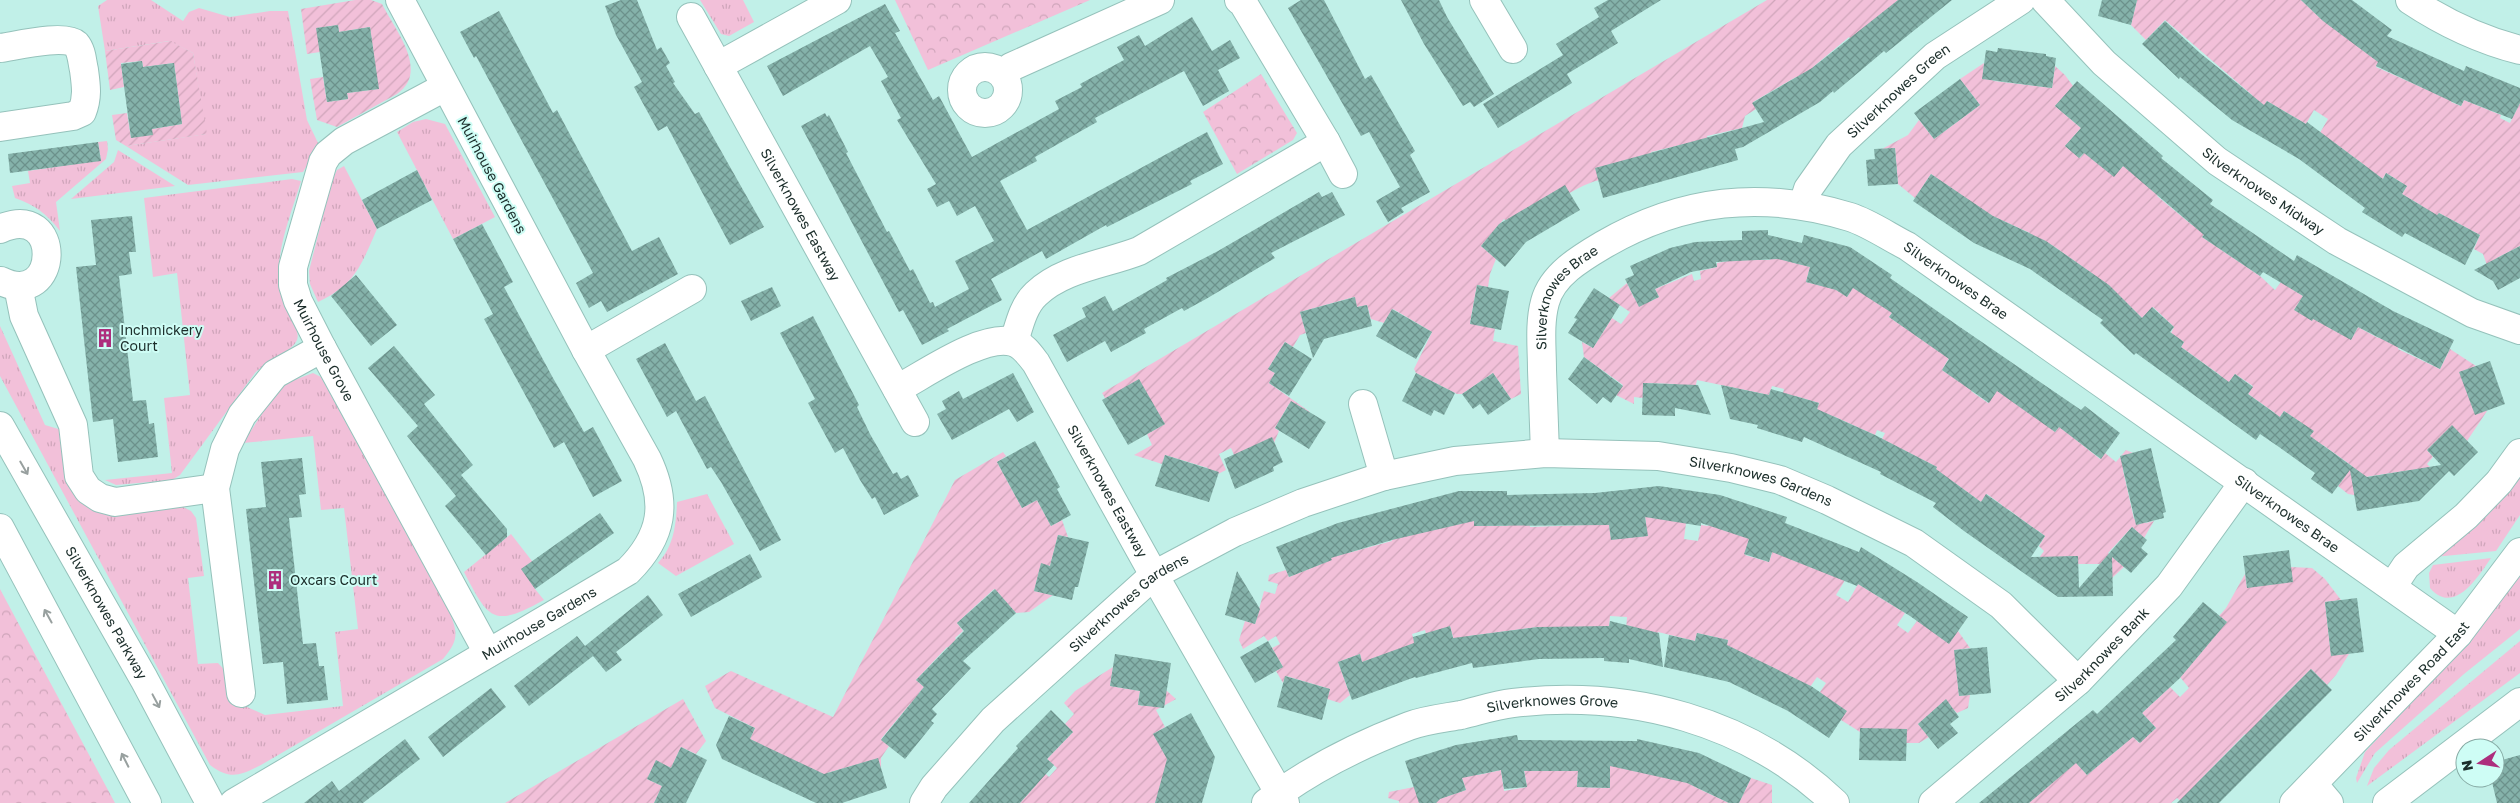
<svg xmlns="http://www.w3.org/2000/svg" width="2520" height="803" font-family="'Golos Text',sans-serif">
<defs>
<pattern id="grass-tufts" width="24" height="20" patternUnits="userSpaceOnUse" patternTransform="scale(1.25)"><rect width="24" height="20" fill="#f2c0d9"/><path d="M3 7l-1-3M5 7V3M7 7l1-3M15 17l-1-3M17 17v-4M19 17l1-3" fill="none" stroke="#cfa5ba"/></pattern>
<pattern id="forest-crowns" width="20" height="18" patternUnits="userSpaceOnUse" patternTransform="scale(1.25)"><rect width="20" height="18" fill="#f2c0d9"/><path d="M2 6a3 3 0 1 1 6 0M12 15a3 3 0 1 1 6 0" fill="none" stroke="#cfa5ba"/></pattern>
<pattern id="garden-furrows" width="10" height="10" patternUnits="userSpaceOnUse" patternTransform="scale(1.25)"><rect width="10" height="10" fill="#f2c0d9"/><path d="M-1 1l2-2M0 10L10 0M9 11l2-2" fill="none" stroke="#cfa5ba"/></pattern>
<pattern id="building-cross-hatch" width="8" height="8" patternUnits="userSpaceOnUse" patternTransform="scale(1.25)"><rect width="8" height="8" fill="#85b2aa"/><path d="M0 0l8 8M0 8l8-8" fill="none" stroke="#6c918b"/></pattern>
</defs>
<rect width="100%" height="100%" fill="#c1f0e8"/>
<!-- grass -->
<path fill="url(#grass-tufts)" d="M107,0H151L183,21L189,12L199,8L230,17L270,11H288L307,120L319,145L303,172L188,185L126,146L206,134L193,53L169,41L105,51L98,6Z
M700,0H743L754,22L729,36L721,34Z
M426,119L445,124L495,217L453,239L397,132L413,122Z
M107,141L108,149L106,159L56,202L60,231C47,214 35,205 15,198L12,186L30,183L28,171L101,160L98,142Z
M118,150L175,186L71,199L114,162Z
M344,166L377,229C361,265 356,284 318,302L310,284L309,271L332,180L337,170Z
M292,179L301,181C292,212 277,246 279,278C280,285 281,294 283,301C286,312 301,328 297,340C292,352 265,362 255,373L180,475L172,480L116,485L105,480L172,473L164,398L190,395L177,273L153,277L144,198Z
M0,326L45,425L65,431L113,511L183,507L191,511L196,518L204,576L188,578L198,664L218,663L234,680L238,703L265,715L343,706L335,632L358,629L344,508L321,510L313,436L243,443L276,392L289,382L313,373L321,377L449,611C458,633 459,640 443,659L261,765C240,776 230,780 210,765L0,376Z
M2520,471V515L2496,551L2434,557Z
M707,494L734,544L676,576L658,563C674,546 676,525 677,502Z
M511,534L532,561L535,589L544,600C493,628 489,620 464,572Z
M2491,558C2478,577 2454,616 2430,588L2429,573L2433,565Z
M2520,574V629L2464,674L2375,753L2357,783L2356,778L2365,752L2440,672Z
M2520,641V673L2367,786L2374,768L2389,750Z"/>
<!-- forest -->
<path fill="url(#forest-crowns)" d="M895,0H1090L928,70Z
M1261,74L1297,133L1293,140L1237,174L1203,112Z
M0,589L16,619L115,803H0Z"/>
<!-- garden -->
<path fill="url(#garden-furrows)" d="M355,0H371L382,4C395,30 430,71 397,94L337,127L317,120L310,79L323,77L327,102L348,99L347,93L378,89L370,27L339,32L338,25L317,28L320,52L307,54L301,9Z
M1767,0H1898L1855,43L1849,37L1813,67L1820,76L1796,77L1753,102L1756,109L1745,116L1742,128L1707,136L1709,147L1689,143L1651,152L1654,165L1631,159L1596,168L1599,180C1569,188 1543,213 1518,231L1504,219L1481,246L1496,259L1490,274L1488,287L1477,285L1470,323L1495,328L1493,341L1518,346L1521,394L1511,399L1493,373L1462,394H1457L1416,373L1414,369L1432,332L1393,309L1384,323L1371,319L1367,305L1357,307L1354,297L1300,312L1306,333L1300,335L1293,347L1285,342L1268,369L1275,373L1269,383L1310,412L1308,415L1289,404L1275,428L1279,431L1274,443L1276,446L1266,450L1234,455L1231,448L1219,454L1226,470L1216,475L1214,487L1204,483L1208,468L1165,455L1162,464L1134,455L1152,445L1147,434L1165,424L1105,398L1102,393Z
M2137,0H2301L2319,17L2364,51L2385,47L2376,67L2441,96L2461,78L2451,102L2461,106L2464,100L2501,115L2500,118L2510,123L2520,103V246L2497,258L2490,274L2483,254L2474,249L2480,235L2439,213L2428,232L2422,206L2402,194L2407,186L2386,173L2372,196L2367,167L2329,139L2314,143L2328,119L2314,110L2306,124L2267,101L2256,119L2252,95L2165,20L2146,40L2131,25Z
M170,41L193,53L207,134L126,146L116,140L112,115L127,113L131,138L152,129L182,124L174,63L143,67L142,61L121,63L124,87L110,90L105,51Z
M1984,63L1983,74L1994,81L2052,88L2055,66L2065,75L2073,86L2055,106L2081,128L2065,146L2080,158L2095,140L2114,176L2123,166L2167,182L2157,196L2192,225L2211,224L2202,237L2260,276L2275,290L2281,282L2303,296L2294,310L2331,289L2351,340L2358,327L2378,338L2390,317L2408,327L2398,349L2440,369L2450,349L2476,366L2460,372L2487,411L2467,441L2452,426L2427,450L2433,457L2427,464L2439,476L2411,470L2365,477L2354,495L2348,494L2338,486L2352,466L2323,445L2312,460L2299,452L2313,431L2284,411L2272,428L2275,413L2248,394L2253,386L2235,374L2223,390L2215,383L2220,375L2181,347L2184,342L2171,333L2174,327L2153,307L2142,318L2108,285L2052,245L2025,244L2030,233L1988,214L1931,174L1915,198L1898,184L1895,148L1882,149L1908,135L1919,120L1934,139L1980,105L1960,79Z
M1790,249L1787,261L1810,267L1806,282L1835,289L1847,297L1853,287L1902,299L1889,317L1949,358L1942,370L1960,382L1978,379L1971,391L1988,403L2001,384L2055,432L2063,422L2065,431L2100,459L2105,453L2116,462L2126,450L2133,453L2123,470L2134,519L2144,517L2146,523L2154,521L2144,538L2132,527L2108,553L2124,567L2112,578L2101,564H2078V556L2039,558L2044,551L2039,546L2045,536L2037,530L2031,539L2032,527L2008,509L2002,517L1995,514L2002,505L1987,494L1981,502L1952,481H1930L1937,467L1882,439L1885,433L1877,430L1875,435L1833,416L1828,428L1815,416L1819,403L1795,396L1793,403L1781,400L1784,389L1772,386L1769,395L1697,380L1693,397H1676V384L1643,383V398L1634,397V404L1616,395L1623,385L1584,357L1582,342L1593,348L1612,318L1621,324L1630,312L1609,298L1627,283L1634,298L1644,293L1649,302L1659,297L1655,289L1692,274L1694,281L1701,279L1700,271L1717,267V263L1733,260H1769Z
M1003,452L1006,456L997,462L1022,508L1037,500L1051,526L1062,520L1068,537L1058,535L1050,566L1041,564L1034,591L1053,595L1029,612L1016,613L994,589L957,623L963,631L955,638L960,644L953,652L947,647L916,680L924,687L919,693L931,705L918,710L910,704L881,739L889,746L881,758V769L873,772L869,761L827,773L830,783L750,739L755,728L715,708L705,686L731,671L833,717L955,480Z
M1712,506L1749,539L1745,555L1769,562L1774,547L1847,577L1836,595L1848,602L1858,584L1905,613L1897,625L1908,633L1917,621L1958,631L1970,648L1955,650L1959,696L1970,695L1968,708L1957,713L1945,701L1918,724L1929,737L1919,743H1906L1860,732L1841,720L1820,692L1826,683L1817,677L1810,687L1723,663L1728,640L1697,633L1695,641L1658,632L1654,648L1626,630L1627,617L1610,616L1609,629L1556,627L1540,642L1538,627L1469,636L1456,648L1450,626L1428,641L1425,630L1412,634L1415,644L1362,662L1360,654L1338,662L1350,695L1340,703L1327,699L1330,689L1286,676L1283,683L1276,671L1283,667L1272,648L1280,644L1276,636L1268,641L1264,636L1243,649L1239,640L1245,621L1255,624L1264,591L1275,594L1278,584L1268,581L1269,575L1286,570L1289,577L1331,560L1328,553H1348L1392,541L1391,534L1474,518L1475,526H1507L1529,509L1530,527L1587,525L1607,511L1611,539L1647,536L1645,514L1686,523L1684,539L1698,541L1701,525L1708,526Z
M2291,567L2312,568L2325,579L2341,600L2325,602L2331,655L2349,654L2336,675L2327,685L2311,669L2262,717L2275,732L2260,748L2245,734L2197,783L2183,803L2177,798L2171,803H2029L2074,760L2087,775L2122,746V725L2139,743L2156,728L2142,713L2170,687L2180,697L2189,688L2180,677L2227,622L2219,616L2226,608L2245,574L2247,588Z
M1113,667L1110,686L1140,691L1138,702L1141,706L1152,704L1157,689L1167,691L1176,699L1156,710L1165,727L1153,734L1181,735L1155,803H1020L1037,784L1033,762L1049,777L1057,768L1047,759L1073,732L1065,724L1074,714L1064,703L1075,691Z
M683,699L706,741L696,754L681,747L671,768L656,761L647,779L662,786L654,803H505Z
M1522,758L1540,771H1578L1577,787L1610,788V763L1677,775L1695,787L1729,803H1436L1438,786L1442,798L1466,790L1460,772L1478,775L1501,770L1504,791L1527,787Z
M1751,778L1772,785V803H1739Z
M1414,787L1421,803H1399V801L1388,798L1389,792Z"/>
<!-- building -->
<path fill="url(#building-cross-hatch)" d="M621,0H637L657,50L661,47L670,63L666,66L675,82L673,83L695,114L699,112L764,227L730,245L667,126L658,131L634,87L642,82L616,35L605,6Z
M1301,0H1324L1365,79L1371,75L1415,151L1410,155L1430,192L1401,208L1404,212L1388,222L1376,201L1400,187L1369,132L1361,136L1288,8Z
M1401,0H1439L1447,17L1494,94L1474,107L1470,102L1463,106L1424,44Z
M1608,0H1661L1611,31L1618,43L1567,74L1572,83L1498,128L1483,104L1563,55L1556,44L1599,17L1594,8Z
M1898,0H1952L1886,53L1884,51L1834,93L1833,91L1820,102L1743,147L1735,149L1738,160L1603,198L1595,168L1764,122L1752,103L1812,68Z
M2102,0H2137L2131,25L2098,16Z
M2301,0H2352L2392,30L2387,36L2464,71L2466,66L2520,88V103L2512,119L2464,100L2461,106L2376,66L2378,62L2323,21Z
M885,4L900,31L895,33L933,100L939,96L972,157L1059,109L1055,101L1082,87L1080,84L1124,60L1117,47L1139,35L1145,46L1192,17L1212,51L1230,40L1240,58L1218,70L1229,91L1203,106L1184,71L1095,118L1097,122L1035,157L1037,161L1000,181L1027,230L1207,132L1223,164L1190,181L1192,184L1107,227L1106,225L1046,259L1042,251L991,279L1002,300L947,329L949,331L922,345L903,310L899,312L801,126L825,113L827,117L829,115L848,152L846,153L887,232L889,231L910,271L913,269L930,303L933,302L935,307L969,289L955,261L994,241L975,206L957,216L949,201L937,207L927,189L936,184L897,120L901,118L881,81L888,77L870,46L783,96L767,66Z
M499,11L553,113L557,110L632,251L659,237L678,274L607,312L601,301L589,308L576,283L593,273L476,56L474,58L460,32Z
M2165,21L2200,53L2264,105L2267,101L2306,124L2307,122L2383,179L2386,173L2407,186L2402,194L2437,215L2439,213L2480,235L2465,265L2405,233L2402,237L2362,212L2365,208L2299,159L2232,120L2180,77L2179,79L2142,44Z
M338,25L339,32L370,27L379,89L347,93L348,99L327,102L316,28Z
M1998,48L2046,54V56L2056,58L2052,88L1982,79L1986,50L1997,52Z
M142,61L143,67L174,63L182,124L152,129L153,135L131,138L121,64Z
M1960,79L1980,105L1934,139L1914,113Z
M2077,81L2163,156L2161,158L2213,200L2210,204L2294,261L2297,255L2393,311L2454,340L2440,369L2358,327L2351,340L2313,319L2312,321L2294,310L2303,296L2263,272L2260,276L2202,237L2204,235L2123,166L2114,177L2084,153L2079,158L2065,146L2081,128L2055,106Z
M98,142L101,161L10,173L8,154Z
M1895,148L1898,184L1868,186L1866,160L1875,159L1874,149Z
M417,170L432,200L377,229L362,200Z
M1931,174L1993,216L2046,241L2109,285L2142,318L2152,307L2174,327L2170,332L2184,342L2181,347L2229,382L2235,374L2253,387L2248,394L2280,417L2284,411L2314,431L2310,436L2367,477L2441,465L2427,450L2452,425L2478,452L2454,476L2449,471L2419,501L2357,511L2350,470L2332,494L2311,479L2315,473L2279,447L2260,434L2256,440L2136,353L2134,355L2100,323L2103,320L2080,304L2030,269L1974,243L1913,201Z
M1565,185L1580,210L1526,242L1505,267L1481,246L1499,224Z
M1319,192L1322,197L1332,192L1345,215L1271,253L1275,258L1206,299L1184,311L1182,308L1144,329L1146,333L1111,352L1105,341L1067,362L1053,335L1086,317L1082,308L1105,296L1113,311L1167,280L1166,278L1218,251Z
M132,216L136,252H129L132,274L119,276L133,401L146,400L149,424L154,423L158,457L118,462L113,419L93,422L76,267L96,265L91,220Z
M482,224L513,282L504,287L553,378L584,432L593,427L622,481L593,497L564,442L554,448L484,319L493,314L453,239Z
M1768,230V235L1802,243L1804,235L1850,247L1892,275L1890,278L1957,325L2081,410L2085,406L2120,433L2101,459L2059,427L2055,432L1997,391L1989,403L1942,370L1949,359L1889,317L1892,313L1853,288L1847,297L1836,290L1806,282L1810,267L1778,259L1716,262L1717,267L1691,272L1655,289L1659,297L1639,307L1625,279L1634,275L1630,266L1670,248L1695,242L1742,240V231Z
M2520,246V278L2498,290L2493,281L2474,270Z
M356,275L397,325L371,346L331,296Z
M1477,285L1509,291L1501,330L1470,324Z
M772,287L781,306L751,321L741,301Z
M1594,288L1620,305L1593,348L1568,333L1577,319L1574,318Z
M1355,297L1357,307L1367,305L1372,326L1324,339L1313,358L1300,312Z
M1392,309L1432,332L1416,359L1376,336Z
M813,316L859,405L857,407L870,434L893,474L897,472L901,479L908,475L919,496L884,515L875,497L872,499L860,480L843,448L835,453L808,403L815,399L780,333Z
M1285,342L1312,359L1289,396L1269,383L1275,373L1268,369Z
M665,343L696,401L705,396L781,540L760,551L721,482L711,467L707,469L676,411L667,417L636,359Z
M394,346L435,395L424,404L473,465L461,475L507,529V537L486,555L445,506L456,496L407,436L418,426L368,368Z
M1584,357L1623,386L1611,403L1603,397L1597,404L1568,379Z
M2490,361L2505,404L2475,415L2459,372Z
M1013,373L1034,412L1017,422L1009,409L952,440L937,414L946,409L942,401L959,391L963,399Z
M1416,373L1455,393L1444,415L1434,410L1431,416L1402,401Z
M1493,373L1511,399L1488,415L1480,404L1473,409L1462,394Z
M1139,379L1165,424L1128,445L1102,400Z
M1643,383L1698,385L1711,415L1675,408V416L1642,415Z
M1721,385L1769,395L1771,389L1819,403L1817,409L1875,435L1937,467L1936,469L1981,502L1986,494L2045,536L2031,557L2078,556L2079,588L2132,527L2147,540L2141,548L2148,554L2131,573L2112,557L2113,596L2058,597L1964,531L1933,507L1936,503L1880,474L1881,472L1804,437L1802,442L1757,428L1758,425L1730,419Z
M1291,401L1326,422L1309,449L1275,428Z
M1272,437L1283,462L1273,467L1274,471L1235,489L1224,459Z
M1035,441L1060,487L1057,489L1071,515L1051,526L1037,500L1022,508L997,462Z
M2151,448L2166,512L2163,513L2164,518L2136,525L2120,456Z
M1165,455L1219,472L1209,502L1155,486Z
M302,458L306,494L299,495L302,517L289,518L303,644L316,643L319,666H324L328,700L287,704L283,662L263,664L246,509L266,507L261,462Z
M1659,486L1720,495L1787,517L1785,523L1859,552L1861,547L1917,582L1968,617L1949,644L1910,616L1858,584L1857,586L1772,552L1769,562L1744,554L1749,539L1701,523V526L1645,517L1648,536L1611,540L1609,525L1474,526V521L1392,540L1331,558L1332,560L1289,577L1276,547L1338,523L1459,491H1507V495L1595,493Z
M600,513L614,533L535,589L521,569Z
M1058,535L1089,542L1078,587H1075L1072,600L1034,591L1041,563L1050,566Z
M2289,550L2293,582L2247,588L2243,556Z
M750,554L762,577L691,617L678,594Z
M1237,571L1260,609L1255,624L1225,615Z
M995,589L1016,613L963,661L971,668L932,709L937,714L931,721L934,723L905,759L881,740L924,687L916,680L964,631L957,623Z
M648,595L663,615L616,652L622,660L606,672L585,646Z
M2357,598L2364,652L2331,656L2325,602Z
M2203,602L2227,622L2180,678L2142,713L2156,728L2140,743L2133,737L2087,775L2076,763L2029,803H1979L2093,710L2097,714L2176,640L2173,637Z
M1610,621L1659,633L1663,667L1629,659V663L1604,661V658L1539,659L1473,668L1472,663L1416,678L1415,677L1352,700L1338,662L1360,654L1362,662L1414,643L1413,637L1450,626L1453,638L1538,627L1609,626Z
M1697,633L1728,640L1727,645L1811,686L1847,711L1829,738L1788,711L1729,682L1664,667L1669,635L1695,641Z
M577,636L593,656L529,706L514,686Z
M1268,641L1283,667L1255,683L1240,657Z
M1987,647L1991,693L1959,696L1954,650Z
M1115,654L1171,663L1164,708L1138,705L1140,691L1110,686Z
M2311,669L2332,690L2219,803H2177Z
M1285,676L1330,689L1322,720L1277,707Z
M491,688L506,707L443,757L428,737Z
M1946,699L1959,717L1950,724L1958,733L1938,749L1918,724Z
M1051,710L1073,732L1047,759L1054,765L1020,803H969L1018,748L1016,746Z
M1191,713L1215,757L1202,803H1155L1167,759L1153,734Z
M729,716L755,728L750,739L824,774L878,758L887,788L842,803H816L722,759L716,745Z
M1860,728L1907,729L1906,761L1859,760Z
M1517,735L1518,740L1637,741V739L1699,753L1751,778L1739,803H1729L1687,783L1610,766V788L1577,787L1578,771H1524L1527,787L1504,789L1501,770L1462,778L1466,790L1440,799L1436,803H1419L1405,761L1456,745Z
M405,739L420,759L363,803H304L332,781L339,791Z
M681,747L707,760L686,803H654L662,786L647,779L656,760L671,768Z
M2520,755V803H2497L2492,782L2495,781V762Z"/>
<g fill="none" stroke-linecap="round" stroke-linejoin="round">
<!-- minor casing -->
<g stroke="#95c2bb" stroke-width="30">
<g id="minor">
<path d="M1484,0L1513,49"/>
<path id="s1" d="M2045,0L2104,63L2217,161L2337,241L2472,313L2520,330"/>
<path d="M2410,0C2443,22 2481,40 2520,50"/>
<path id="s2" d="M691,17L915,422"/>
<path d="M0,48C15,46 65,34 76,44C82,51 82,62 84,70C86,85 88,97 82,112L73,116L0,127"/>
<path d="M718,66L837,0"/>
<circle cx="985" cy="90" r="23"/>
<path d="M1003,75L1011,67L1160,0"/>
<path id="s3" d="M445,87L344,141L328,154L323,162L293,267V285L298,301L322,348L488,653"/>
<path d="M1326,142L1343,174"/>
<path id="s4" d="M1803,205L1808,189L1839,145L1935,56L2021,0"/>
<path d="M0,229C64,200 60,310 1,281"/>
<path d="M18,286L24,316L73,425L79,476L88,490L100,498L115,502L215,488"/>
<path d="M1014,342C1019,326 1023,306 1036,294C1063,268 1106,264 1139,251L1326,142L1243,3L1239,0"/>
<path d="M586,350L692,289"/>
<path id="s5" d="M897,389C924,375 983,333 1013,342C1023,345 1030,355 1036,363L1154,575L1285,803"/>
<path d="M1363,404L1384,476"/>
<path id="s6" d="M0,426L144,679L210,803"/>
<path id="s7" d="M1545,453C1544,425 1543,398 1542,370C1542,348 1539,324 1545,302C1552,275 1581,258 1603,245C1682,199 1762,190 1850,217C1869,223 1889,237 1907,246L2458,634"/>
<path d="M0,528L147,803"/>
<path d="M2392,587L2406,566L2466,516L2499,482L2520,453"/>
<path d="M241,693L215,488L225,449L242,415L275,374L322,348"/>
<path d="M2313,784L2329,803"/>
<path id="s8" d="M234,803L628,571C663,536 668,503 647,459L586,350L400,0"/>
<path id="s9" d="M924,803L934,787L993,720L1154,575L1235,532L1303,503L1384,476L1455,461L1545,453L1658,456L1731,468L1780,480L1827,500L1914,543L2001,605L2078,681"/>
<path id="s10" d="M1266,803C1309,770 1359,745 1409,726C1425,720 1444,718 1461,715C1478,711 1495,705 1513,703C1630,689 1749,721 1835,803"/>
<path id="s11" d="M1933,803L2078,681L2169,586L2244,482"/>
<path id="s12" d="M2294,803L2458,634L2520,552"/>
<path d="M2387,803L2520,702"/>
</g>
</g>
<!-- minor -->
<use href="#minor" stroke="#fff" stroke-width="28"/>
</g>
<!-- one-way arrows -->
<defs><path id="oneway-shaft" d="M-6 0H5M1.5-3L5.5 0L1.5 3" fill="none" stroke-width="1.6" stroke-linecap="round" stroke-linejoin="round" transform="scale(1.25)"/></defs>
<g stroke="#98a09f">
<use href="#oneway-shaft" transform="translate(24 468) rotate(60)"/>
<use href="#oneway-shaft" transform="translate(48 616) rotate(-119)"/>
<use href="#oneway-shaft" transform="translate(156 701) rotate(62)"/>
<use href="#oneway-shaft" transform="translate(125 760) rotate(-117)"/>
</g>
<!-- icons -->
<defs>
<g id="building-bare" transform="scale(1.5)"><path d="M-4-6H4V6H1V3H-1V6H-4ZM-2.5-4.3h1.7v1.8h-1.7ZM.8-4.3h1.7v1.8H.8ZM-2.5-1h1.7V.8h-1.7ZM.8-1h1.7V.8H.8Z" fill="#ad2e7d" stroke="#cefdf5" stroke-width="2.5" paint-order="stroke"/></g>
</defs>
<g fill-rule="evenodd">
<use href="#building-bare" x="105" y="338"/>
<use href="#building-bare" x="275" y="580"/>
</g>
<g text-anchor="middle" stroke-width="4" stroke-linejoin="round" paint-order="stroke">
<!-- street labels -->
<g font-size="14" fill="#1b2d2a" stroke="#cefdf5">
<text dy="5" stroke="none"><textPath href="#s4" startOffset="151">Silverknowes Green</textPath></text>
<text transform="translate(492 175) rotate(62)" y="5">Muirhouse Gardens</text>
<text dy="5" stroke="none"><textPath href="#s1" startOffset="291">Silverknowes Midway</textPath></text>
<text dy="5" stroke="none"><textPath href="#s2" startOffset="226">Silverknowes Eastway</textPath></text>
<text dy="5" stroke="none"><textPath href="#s7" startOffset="615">Silverknowes Brae</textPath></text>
<text dy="5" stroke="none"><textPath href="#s7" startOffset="165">Silverknowes Brae</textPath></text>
<text dy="5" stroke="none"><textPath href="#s3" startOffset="344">Muirhouse Grove</textPath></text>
<text dy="5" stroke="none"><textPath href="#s9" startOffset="958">Silverknowes Gardens</textPath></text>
<text dy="5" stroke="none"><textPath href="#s5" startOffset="306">Silverknowes Eastway</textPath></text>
<text dy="5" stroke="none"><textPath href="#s7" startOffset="1020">Silverknowes Brae</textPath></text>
<text dy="5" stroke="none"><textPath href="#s9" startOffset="288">Silverknowes Gardens</textPath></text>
<text dy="5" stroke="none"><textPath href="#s6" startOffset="215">Silverknowes Parkway</textPath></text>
<text dy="5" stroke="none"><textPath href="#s8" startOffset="354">Muirhouse Gardens</textPath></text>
<text dy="5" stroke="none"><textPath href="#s11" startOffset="225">Silverknowes Bank</textPath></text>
<text dy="5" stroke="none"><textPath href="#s12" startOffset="169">Silverknowes Road East</textPath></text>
<text dy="5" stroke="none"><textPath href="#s10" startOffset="309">Silverknowes Grove</textPath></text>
</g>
<!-- poi labels -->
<g font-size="14" fill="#1b2d2a" stroke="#cefdf5" text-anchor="start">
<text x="120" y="335">Inchmickery<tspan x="120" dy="16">Court</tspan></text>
<text x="290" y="585">Oxcars Court</text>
</g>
</g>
<!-- north arrow -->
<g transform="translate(2480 763) rotate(258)"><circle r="24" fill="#cefdf5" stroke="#86aaa4"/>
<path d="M0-4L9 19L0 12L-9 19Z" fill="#ad2e7d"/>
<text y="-8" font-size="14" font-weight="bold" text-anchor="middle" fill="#1b2d2a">N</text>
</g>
</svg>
